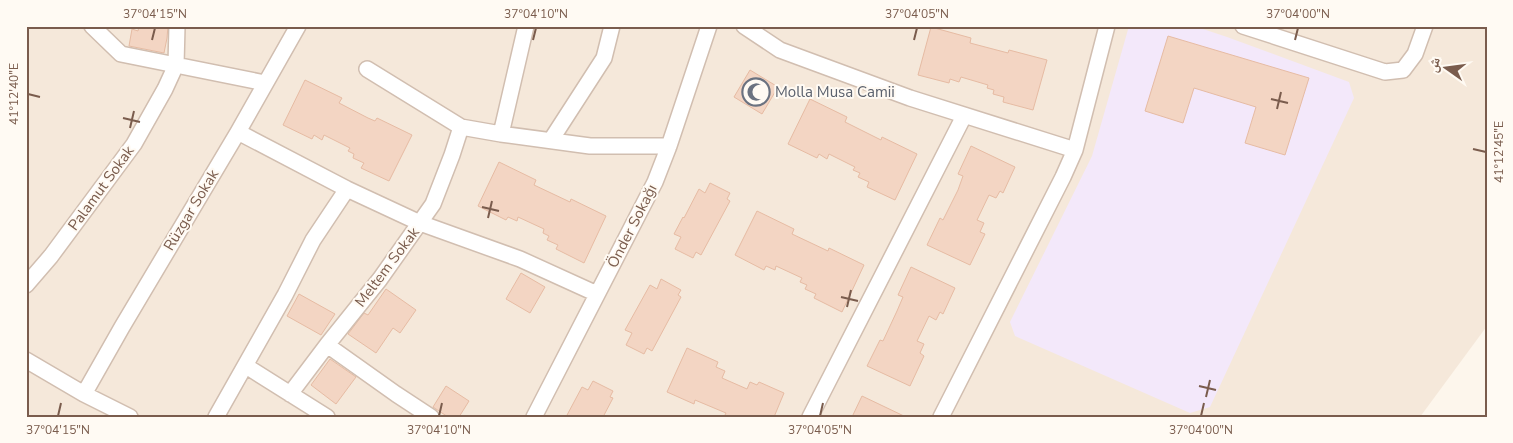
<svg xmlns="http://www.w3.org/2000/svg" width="1513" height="443" font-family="'Nunito Sans','Noto Naskh Arabic',sans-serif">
<rect width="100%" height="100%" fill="#fdf6ec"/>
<!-- residential -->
<path fill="#f5e8da" d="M26,26H1487V326L1420,417H26Z"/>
<!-- education -->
<path fill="#f3e8fa" d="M1129,26H1194L1227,37L1349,82L1354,98L1210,407L1190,413L1015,336L1010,322L1092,156Z"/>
<!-- building -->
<path fill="#f3d5c3" stroke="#e6bba3" d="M139,26H168L167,38L164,53L129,46L132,29L138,31Z
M931,27L971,38L970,43L1008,53L1009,50L1047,60L1033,110L1003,102L1004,97L993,94L994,90L987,88L988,85L961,77L959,82L950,79L949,83L918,75Z
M1168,36L1309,78L1285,155L1245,143L1256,107L1194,88L1183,123L1145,111Z
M750,70L778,87L762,114L734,97Z
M305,80L342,98L339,103L368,118L375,121L377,118L412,135L389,181L361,168L364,163L353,158L354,154L348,151L350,148L324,135L322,140L314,135L312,139L283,125Z
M810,99L847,117L845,122L881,140L882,137L917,154L895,200L867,187L869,182L858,177L860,173L853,170L855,167L829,154L827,159L819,154L817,158L788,144Z
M971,146L1015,167L1003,193L1000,191L996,198L989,195L977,220L984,223L980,232L985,234L970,265L927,245L940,218L943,220L958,190L963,176L958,174Z
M499,162L536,180L534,185L570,202L571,199L606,216L584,263L556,249L558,245L547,240L549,236L543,233L544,229L518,217L517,221L508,217L506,220L478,206Z
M710,183L730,193L727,199L730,201L701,255L696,252L693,258L675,249L681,237L674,234L683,217L684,218L699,189L705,193Z
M757,211L794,229L792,234L828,251L829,248L864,265L842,312L814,298L816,294L805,289L807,285L800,282L802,278L776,266L775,270L766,266L764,270L735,255Z
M911,267L955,288L943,314L940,312L936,320L929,316L917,341L924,344L920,353L924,356L910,386L867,366L880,340L883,341L897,311L903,297L898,295Z
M521,273L545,287L530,313L506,299Z
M661,279L681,290L678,295L681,297L652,351L647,348L644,354L626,345L632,333L625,330L650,285L657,289Z
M386,289L416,310L400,333L393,328L376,353L348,334L364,313L368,315Z
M299,294L335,314L321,335L287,316Z
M687,348L718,362L716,367L725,371L722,378L747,389L750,382L757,385L759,382L784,393L774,417H724L726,413L695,400L694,404L667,392Z
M330,359L356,377L336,404L311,385Z
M593,381L613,391L610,397L613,398L603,417H566L582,387L588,390Z
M446,386L469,401L459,417H448L433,407Z
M862,396L906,417H852Z"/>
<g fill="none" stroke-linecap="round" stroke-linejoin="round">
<!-- street casing -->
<g stroke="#d1beb0" stroke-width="18">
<path id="street" d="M92,26L121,54L265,83
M744,26L780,50L910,98L1075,150
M1243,26L1385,72L1403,70L1415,54L1425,26
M367,69L461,127L501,134L590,146H669
M238,132L347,189L420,223L520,259L597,294
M501,134L526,26
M551,140L604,58L612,26
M26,285L51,256L134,144L165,89L176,65L177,26
M327,345L396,394L431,417
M26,360L84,394L130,417
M246,366L327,417
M84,394L122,327L238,132L298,26
M290,394L327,345L380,279L433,204L452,155L461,127
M216,417L285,295L313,240L347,189
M534,417L655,182L669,146L709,26
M810,417L964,116
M941,417L1063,177L1075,150L1107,26"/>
</g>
<!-- street -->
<use href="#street" stroke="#fff" stroke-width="15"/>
</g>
<!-- ticks -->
<path fill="none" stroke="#7a5c4d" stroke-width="2" d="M152,40L155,28M533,40L536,28M914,40L917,28M1295,40L1298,28M28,94L40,97M1271,99L1288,103M1277,109L1281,92M123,118L140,122M130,128L134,111M1473,149L1486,152M482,207L499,211M488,218L492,201M841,297L858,301M847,307L851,290M1199,386L1216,390M1206,397L1210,380M58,416L61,403M439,416L442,403M820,416L823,403M1201,416L1204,403"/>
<!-- icons -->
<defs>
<g id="mosque-ring" transform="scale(1.4375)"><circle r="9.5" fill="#fffaf3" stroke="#6b7280" stroke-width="1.5"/><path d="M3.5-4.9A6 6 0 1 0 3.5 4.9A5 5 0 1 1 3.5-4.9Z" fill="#6b7280"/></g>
</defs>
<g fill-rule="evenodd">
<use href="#mosque-ring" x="756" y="92"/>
</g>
<g text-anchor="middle" stroke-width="4" stroke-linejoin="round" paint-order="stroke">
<!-- worship labels -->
<g font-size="15" fill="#5b616d" stroke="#fffaf3" text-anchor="start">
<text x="775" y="97">Molla Musa Camii</text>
</g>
<!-- street labels -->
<g font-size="15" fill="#7a5c4d" stroke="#fffaf3">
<text transform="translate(101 188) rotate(-54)" y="5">Palamut Sokak</text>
<text transform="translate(191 210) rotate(-59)" y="5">Rüzgar Sokak</text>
<text transform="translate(632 226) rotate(-63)" y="5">Önder Sokağı</text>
<text transform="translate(387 267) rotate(-53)" y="5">Meltem Sokak</text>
</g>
</g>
<!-- border -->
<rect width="1513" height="443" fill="none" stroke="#fffaf3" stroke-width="55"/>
<!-- north arrow -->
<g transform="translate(1446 68) rotate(284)" stroke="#fffaf3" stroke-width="4" paint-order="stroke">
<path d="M0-4L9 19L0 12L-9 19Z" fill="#7a5c4d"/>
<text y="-8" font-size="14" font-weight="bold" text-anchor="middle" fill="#7a5c4d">ش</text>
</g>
<rect x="28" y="28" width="1458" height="388" fill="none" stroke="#7a5c4d" stroke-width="2"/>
<g font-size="12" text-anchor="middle" fill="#7a5c4d">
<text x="155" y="18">37°04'15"N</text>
<text x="536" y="18">37°04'10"N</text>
<text x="917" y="18">37°04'05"N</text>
<text x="1298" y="18">37°04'00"N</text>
<text transform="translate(14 94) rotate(-90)" y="4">41°12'40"E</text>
<text transform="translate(1499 152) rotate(-90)" y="4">41°12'45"E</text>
<text x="58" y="434">37°04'15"N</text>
<text x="439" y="434">37°04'10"N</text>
<text x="820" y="434">37°04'05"N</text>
<text x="1201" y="434">37°04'00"N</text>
</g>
</svg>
